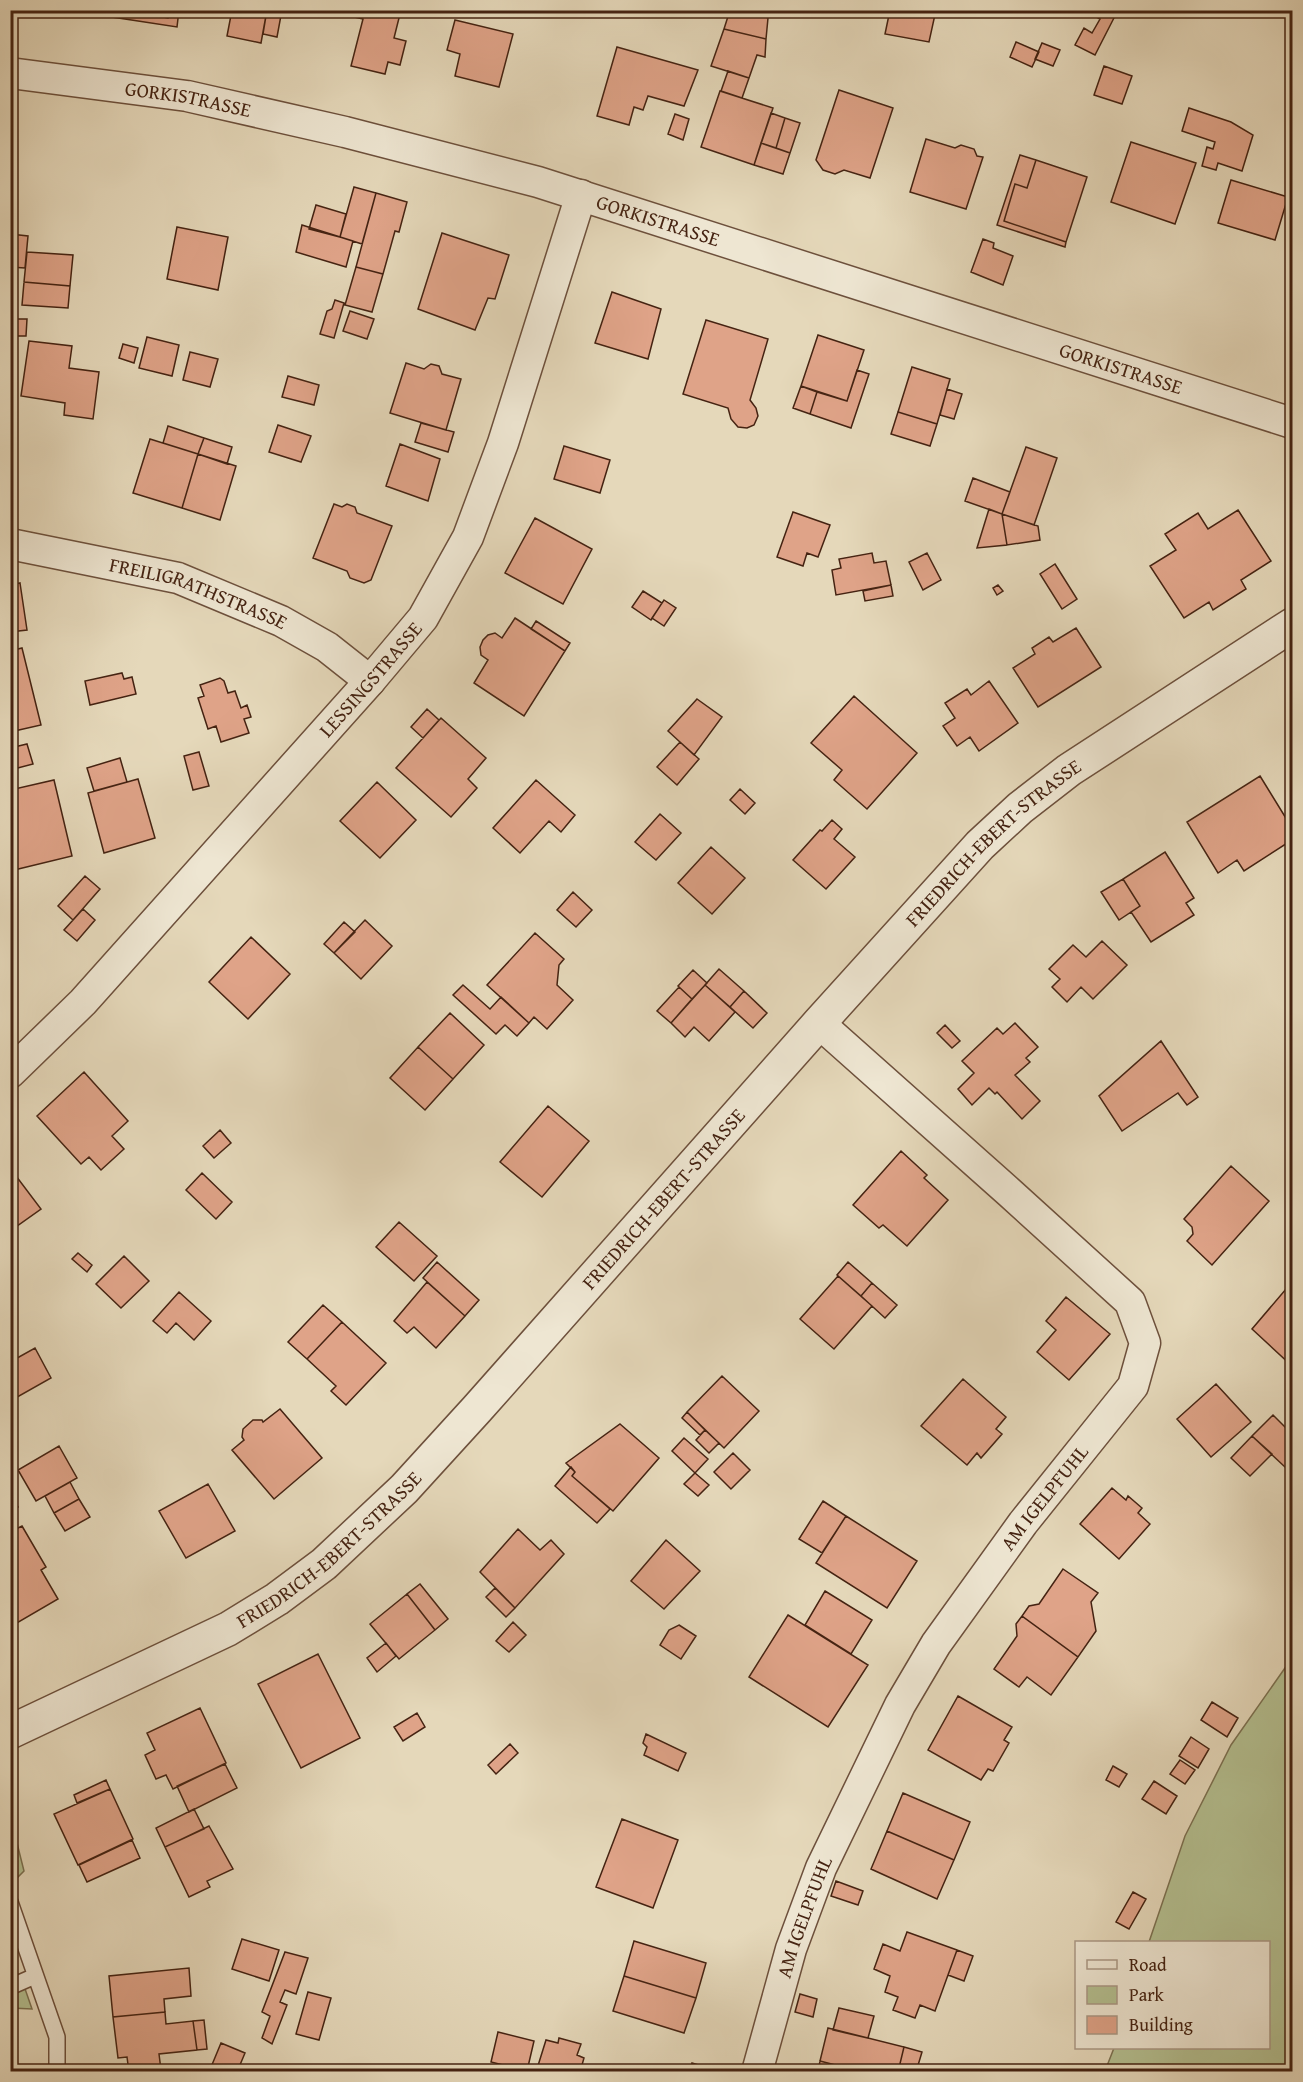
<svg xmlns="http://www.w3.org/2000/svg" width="1303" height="2082" font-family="'Gentium Book Plus',serif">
<rect width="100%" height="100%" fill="#e5d8ba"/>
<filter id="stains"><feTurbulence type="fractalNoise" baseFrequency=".00333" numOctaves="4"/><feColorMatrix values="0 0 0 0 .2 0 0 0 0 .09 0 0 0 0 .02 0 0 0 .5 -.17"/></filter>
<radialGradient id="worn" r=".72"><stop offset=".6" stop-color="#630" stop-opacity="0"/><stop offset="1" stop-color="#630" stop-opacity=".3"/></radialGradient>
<!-- green -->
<path fill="#b4bf90" stroke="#7c7151" stroke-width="1.5" d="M1292,1658V2071H1105L1114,2048H1268V1942H1149L1185,1836L1231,1745Z
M11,1819L24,1871L11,1884H10Z
M10,1959L23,1983L32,2009L11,2008Z"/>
<!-- building -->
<path fill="#dfa388" stroke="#452312" stroke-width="1.5" d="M99,10H120L168,18L169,10H179L177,27L99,15Z
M120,10H169L168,18Z
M232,10H267L261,43L227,36Z
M267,10H282L277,37L263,34Z
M346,10H401L394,38L406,41L400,65L388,62L385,74L351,66L363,19L345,15Z
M730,10H751L768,18L766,39L724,29Z
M890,10H936L929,42L885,34Z
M1093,10L1117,12L1095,55L1075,45L1084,28L1092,33L1100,19L1091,14Z
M455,20L513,34L499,87L455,76L460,54L447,50Z
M724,29L766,39L765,57L757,55L749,78L711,66Z
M1016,42L1039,52L1032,67L1010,57Z
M1042,43L1060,50L1053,66L1035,59Z
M617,47L698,70L684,106L648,96L643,110L634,107L629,125L597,116Z
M1104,66L1132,76L1122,104L1094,95Z
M728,71L749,78L742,98L721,91Z
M839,90L893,108L870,178L844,170L835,174L823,170L816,160Z
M720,91L773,108L754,165L701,147Z
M1189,108L1231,122L1253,135L1242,171L1218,163L1216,170L1202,166L1207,147L1213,149L1215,142L1182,131Z
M771,113L785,118L776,148L761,143Z
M675,114L689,119L683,140L668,134Z
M785,118L800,123L790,153L776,148Z
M926,139L955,148L961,145L974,149L977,156L983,157L966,209L910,192Z
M1131,142L1196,163L1175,224L1111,202Z
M761,143L790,153L783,174L754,165Z
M1020,155L1036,160L1027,188L1015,184L1004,221L1066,242L1065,247L997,225Z
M1036,160L1087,177L1066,242L1004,221L1015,184L1027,188Z
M1231,180L1288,197L1275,240L1218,223Z
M354,187L376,193L362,244L340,237Z
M376,193L407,202L399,232L395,231L383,274L356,267Z
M316,205L346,214L340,237L309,229Z
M302,225L353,241L346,267L296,252Z
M177,227L228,237L218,290L167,279Z
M442,233L509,255L495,299L488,298L475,330L418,309Z
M10,234L28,236L25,268L10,267Z
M983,239L994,243L993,248L1013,256L1003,285L971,272Z
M27,252L73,255L70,286L24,282Z
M356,267L383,274L372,312L345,305Z
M24,282L70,286L68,308L22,305Z
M612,292L661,309L648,359L595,343Z
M335,300L344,303L334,338L320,334L327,311L332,309Z
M350,311L374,319L367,339L343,331Z
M10,319H27L26,336H14L13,352H10Z
M706,320L768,339L750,400L756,408L758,416L754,425L747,428L738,427L731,419L728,408L683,394Z
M818,335L864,350L847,401L801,386Z
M147,337L179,345L172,376L139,368Z
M29,341L72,346L69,368L99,372L93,419L64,415L65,403L21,396Z
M123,344L138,348L134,363L119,358Z
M10,352H13L10,384Z
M190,352L218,359L210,387L183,380Z
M406,363L424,369L431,364L439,366L442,374L461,379L446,430L390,413Z
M912,367L950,379L937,424L898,412Z
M857,370L869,374L851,428L810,414L817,392L847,401Z
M288,376L319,385L314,405L282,397Z
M801,386L817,392L810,414L793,408Z
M947,389L962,394L954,419L940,415Z
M898,412L937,424L930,446L891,434Z
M421,423L454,432L448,452L415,442Z
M278,425L311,436L301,462L269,452Z
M168,426L204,438L198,454L163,443Z
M204,438L232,447L227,464L198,454Z
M150,439L198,454L182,508L133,493Z
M400,444L440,459L428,501L386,486Z
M564,446L610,460L600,493L554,479Z
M1026,447L1057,458L1034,525L1002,514Z
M198,454L236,466L220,520L182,508Z
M973,478L1010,492L1002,514L965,501Z
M334,504L342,507L347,504L355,507L357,513L392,526L371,580L364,583L350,578L347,571L313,558Z
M989,509L1002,514L1007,545L977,548Z
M1238,510L1271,561L1241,580L1246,589L1213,610L1209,602L1184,618L1150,566L1176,550L1165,534L1198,513L1208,529Z
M793,512L830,525L818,557L807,553L803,566L777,557Z
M1002,514L1038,526L1040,540L1007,545Z
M535,518L592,549L563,604L505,573Z
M872,553L874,563L886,561L891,585L836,595L832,570L841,568L839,559Z
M927,553L941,580L923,590L909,562Z
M1055,564L1077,599L1062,609L1040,574Z
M20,583L27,630L10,632V585Z
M891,585L893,596L865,601L863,591Z
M998,585L1003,591L997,595L993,588Z
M643,591L662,603L651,620L632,607Z
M664,600L676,608L664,626L652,618Z
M515,618L565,651L524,716L474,683L488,660L481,655L480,647L483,640L488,635L495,633L502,638Z
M536,621L570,643L565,651L531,629Z
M1076,628L1101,667L1038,707L1013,668L1035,654L1032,648L1049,637L1053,642Z
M22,648L41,725L10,732V651Z
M122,673L124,679L132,677L136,694L90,705L85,681Z
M220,678L224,681L228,693L235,691L241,708L247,705L251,717L244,719L249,733L221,742L216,726L208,729L198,698L204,696L200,685Z
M989,681L1018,723L979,751L970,737L957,746L943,726L955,718L945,703L967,689L971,695Z
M854,696L917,753L867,809L834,780L842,770L811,743Z
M697,699L722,717L694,755L668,731Z
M427,709L439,720L423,738L411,727Z
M441,718L486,758L468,779L477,788L451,817L396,768Z
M680,742L699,759L677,785L657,767Z
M27,744L33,764L10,770V748Z
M199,752L209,786L193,790L184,756Z
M120,758L127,782L94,791L87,768Z
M1260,776L1292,828V840L1244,871L1237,860L1218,873L1187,822Z
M138,779L155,838L104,853L88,793Z
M54,780L72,856L10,871V790Z
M536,780L575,815L561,832L549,821L520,853L493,828Z
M377,782L416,820L380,858L340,821Z
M740,789L755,803L745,814L730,800Z
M660,814L681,833L656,860L635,842Z
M832,820L842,829L834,839L855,857L826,889L793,860L820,830L822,831Z
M711,847L745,878L712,914L678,883Z
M1165,852L1194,898L1186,903L1194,915L1151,942L1131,912L1140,906L1123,879Z
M85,876L100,889L73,920L58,906Z
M1123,879L1140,906L1119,920L1101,892Z
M573,892L592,910L576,927L557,910Z
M83,909L95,920L77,941L64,930Z
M365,920L392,946L361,979L334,953Z
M344,922L355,932L334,953L324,944Z
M535,933L564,959L559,965L557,985L573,1000L547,1029L534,1017L529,1023L487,985Z
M251,937L290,974L248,1019L209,982Z
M1102,941L1127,965L1093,999L1081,987L1067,1002L1052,987L1060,979L1049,969L1073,945L1086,957Z
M719,969L744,991L730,1007L705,985Z
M693,970L707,983L692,999L678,986Z
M463,985L490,1009L501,997L529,1023L517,1036L505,1025L496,1034L453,995Z
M705,985L735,1012L709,1041L694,1027L685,1037L671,1023Z
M679,987L692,999L671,1023L657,1011Z
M744,991L767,1013L753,1028L730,1007Z
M450,1013L484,1045L453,1079L418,1047Z
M1015,1023L1038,1047L1026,1058L1030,1062L1015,1075L1040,1101L1022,1119L997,1092L995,1094L989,1088L972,1105L958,1089L974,1073L962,1061L997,1028L1003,1034Z
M945,1025L960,1041L952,1048L937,1033Z
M1161,1041L1198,1097L1187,1105L1178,1093L1122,1131L1099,1096Z
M418,1047L453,1079L425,1110L390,1078Z
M84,1072L128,1121L112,1136L124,1149L101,1170L89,1157L81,1164L37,1116Z
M548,1106L589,1141L542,1197L500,1162Z
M220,1130L231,1143L214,1158L203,1146Z
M901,1151L927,1175L924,1178L948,1200L907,1246L883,1225L879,1228L853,1205Z
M1231,1166L1269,1201L1212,1265L1187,1241L1193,1234L1192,1227L1184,1219Z
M10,1168L41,1209L10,1231Z
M202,1173L232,1202L216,1219L186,1190Z
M399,1222L437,1256L414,1281L376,1247Z
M78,1253L92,1265L87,1272L72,1259Z
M124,1256L149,1281L121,1308L96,1284Z
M437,1262L479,1300L465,1316L423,1278Z
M848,1262L872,1283L861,1296L837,1275Z
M838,1276L872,1306L834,1349L800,1319Z
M427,1282L465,1316L436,1348L414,1327L407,1333L394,1321Z
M1292,1282V1366L1252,1329Z
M872,1283L897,1305L885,1318L861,1296Z
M179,1292L211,1321L194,1340L176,1323L167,1333L153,1321Z
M1066,1297L1110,1334L1069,1380L1037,1352L1056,1330L1046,1321Z
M323,1305L342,1322L307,1359L288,1342Z
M342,1322L386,1363L346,1405L331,1391L336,1386L307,1359Z
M35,1348L51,1378L12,1400L10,1362Z
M722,1376L759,1411L724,1448L687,1412Z
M963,1379L1006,1417L996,1429L1002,1434L981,1458L977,1453L967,1465L921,1426Z
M1216,1384L1251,1422L1211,1457L1177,1419Z
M280,1409L322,1458L274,1499L232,1450L244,1440L242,1437L243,1429L253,1420H262L263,1422Z
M687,1412L705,1430L700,1435L682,1418Z
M1273,1415L1292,1434V1459L1285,1467L1252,1436Z
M620,1424L659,1458L613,1511L572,1476L575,1472L566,1463Z
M705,1430L719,1443L709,1453L696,1440Z
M1252,1436L1272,1454L1250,1476L1231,1458Z
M684,1438L708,1459L695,1473L672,1451Z
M59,1446L77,1478L36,1501L18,1470Z
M733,1453L750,1470L731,1489L714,1472Z
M571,1467L575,1472L572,1476L610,1509L597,1523L555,1486Z
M695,1473L709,1485L698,1496L684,1484Z
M70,1482L79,1499L54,1513L45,1496Z
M208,1484L235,1531L186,1558L159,1511Z
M1112,1488L1126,1500L1128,1496L1142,1508L1138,1513L1150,1524L1119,1559L1080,1524Z
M10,1494L18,1507L10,1511Z
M79,1499L90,1517L65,1531L54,1513Z
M823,1501L846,1516L822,1553L799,1539Z
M846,1516L917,1561L887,1608L816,1563Z
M22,1526L46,1567L41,1570L58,1599L10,1627V1532Z
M518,1529L540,1550L551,1540L564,1554L515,1608L480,1572Z
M666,1540L700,1571L664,1609L631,1581Z
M1063,1569L1098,1593L1091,1602L1096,1631L1078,1657L1022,1616L1029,1606L1039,1604Z
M420,1584L448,1619L435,1630L407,1594Z
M495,1588L515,1608L506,1617L486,1597Z
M825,1591L872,1620L851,1654L805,1625Z
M407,1594L435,1630L399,1659L370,1624Z
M788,1615L868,1665L828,1727L749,1677Z
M1022,1616L1078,1657L1051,1695L1027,1677L1019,1687L994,1669L1017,1636L1016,1624Z
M513,1622L526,1635L509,1652L496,1641Z
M679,1625L696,1636L681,1659L660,1645L669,1630Z
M386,1643L396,1656L377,1672L367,1658Z
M318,1654L360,1738L301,1768L258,1684Z
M958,1696L1012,1727L1004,1740L1009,1743L993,1771L988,1769L981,1780L928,1750Z
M1212,1702L1238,1718L1227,1737L1201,1720Z
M200,1708L226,1763L173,1789L166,1775L156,1779L145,1755L155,1750L147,1733Z
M417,1713L425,1727L403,1741L394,1727Z
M646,1734L686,1753L678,1771L644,1755L647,1747L643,1743Z
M1191,1737L1209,1749L1198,1768L1179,1756Z
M510,1744L518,1753L496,1774L488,1765Z
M1180,1760L1195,1770L1185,1784L1170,1774Z
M225,1764L237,1788L189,1812L177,1786Z
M1113,1766L1127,1774L1119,1787L1106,1780Z
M106,1780L110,1789L77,1803L74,1795Z
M1154,1781L1177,1796L1166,1814L1142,1799Z
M110,1789L133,1839L78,1865L54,1814Z
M903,1793L970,1822L954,1860L887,1831Z
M194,1809L204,1829L165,1847L156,1828Z
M622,1819L678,1840L653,1908L596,1887Z
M209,1826L233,1869L207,1881L210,1887L189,1897L165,1847Z
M887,1831L954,1860L937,1899L871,1869Z
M132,1840L140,1858L87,1882L79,1865Z
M836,1881L863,1891L858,1905L831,1896Z
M1133,1892L1146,1899L1129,1929L1116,1922Z
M907,1932L957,1950L935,2011L920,2005L915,2018L893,2010L898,1997L885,1992L890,1976L874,1969L883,1944L900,1951Z
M242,1939L279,1950L269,1981L232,1969Z
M634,1941L706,1963L696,1998L624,1976Z
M957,1950L973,1956L964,1981L948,1975Z
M285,1952L308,1958L296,1994L285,1990L280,2002L287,2005L272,2044L262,2038L270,2016L262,2012Z
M189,1968L191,1996L164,1999L165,2012L113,2017L109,1976Z
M624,1976L696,1998L684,2033L613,2011Z
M308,1992L331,1998L319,2040L296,2034Z
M800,1994L817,1999L813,2017L795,2012Z
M839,2008L874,2016L868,2038L833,2030Z
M165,2012L166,2024L193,2021L197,2050L159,2054L161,2070L129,2072L127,2057L118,2058L113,2017Z
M204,2020L207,2049L197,2050L193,2021Z
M828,2028L904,2047L898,2072H862L820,2061Z
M498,2032L534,2041L527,2071L491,2062Z
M559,2038L581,2044L577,2055L584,2058L580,2072H536L546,2040L558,2043Z
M221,2043L245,2053L237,2072H209Z
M904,2047L922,2052L916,2072H898Z
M820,2061L862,2072H818Z
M692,2063L721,2072H690Z"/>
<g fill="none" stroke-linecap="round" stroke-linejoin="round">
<!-- service casing -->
<g stroke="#6d503c" stroke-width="18">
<path id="service" d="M10,1902L57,2037V2072
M10,1987L35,1976"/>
</g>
<!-- minor casing -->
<g stroke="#6d503c" stroke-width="33">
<g id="minor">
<path id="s1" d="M10,73L187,96L345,132L538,182L1292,423"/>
<path id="s2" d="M10,544L178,578L281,621L327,647L370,681"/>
<path id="s3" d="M10,1073L83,1002L370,681L423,618L468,537L503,443L581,195"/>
<path id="s4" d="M757,2072L791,1949L821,1868L900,1705L936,1644L1023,1523L1133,1386L1145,1343L1130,1302L1010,1193L819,1023"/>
</g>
</g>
<!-- tertiary casing -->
<g stroke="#6d503c" stroke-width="36">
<g id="tertiary">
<path id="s5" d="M10,1732L228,1629L277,1599L324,1564L404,1489L477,1409L819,1023L980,845L1020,808L1069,770L1292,625"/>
</g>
</g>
<!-- service -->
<use href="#service" stroke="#eee6d2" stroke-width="15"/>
<!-- minor -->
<use href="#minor" stroke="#eee6d2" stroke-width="30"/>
<!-- tertiary -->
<use href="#tertiary" stroke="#eee6d2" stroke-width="33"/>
</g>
<g text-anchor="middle" stroke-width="4.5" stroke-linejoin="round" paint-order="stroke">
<!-- street labels -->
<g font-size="20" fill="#452312" stroke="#eee6d2">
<text dy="7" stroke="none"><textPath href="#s1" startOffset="180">GORKISTRASSE</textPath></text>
<text dy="7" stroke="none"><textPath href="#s1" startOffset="666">GORKISTRASSE</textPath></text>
<text dy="7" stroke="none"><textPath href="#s1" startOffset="1152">GORKISTRASSE</textPath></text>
<text dy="7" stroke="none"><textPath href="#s2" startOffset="195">FREILIGRATHSTRASSE</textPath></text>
<text dy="7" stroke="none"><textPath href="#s3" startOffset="534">LESSINGSTRASSE</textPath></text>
<text dy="7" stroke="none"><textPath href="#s5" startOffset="1342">FRIEDRICH-EBERT-STRASSE</textPath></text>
<text dy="7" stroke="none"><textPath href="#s5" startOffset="856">FRIEDRICH-EBERT-STRASSE</textPath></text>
<text dy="7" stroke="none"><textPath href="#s4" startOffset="648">AM IGELPFUHL</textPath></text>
<text dy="7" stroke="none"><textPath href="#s5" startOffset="370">FRIEDRICH-EBERT-STRASSE</textPath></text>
<text dy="7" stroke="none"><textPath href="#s4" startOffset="162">AM IGELPFUHL</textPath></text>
</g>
</g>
<!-- margin -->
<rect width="1303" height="2082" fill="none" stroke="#e5d8ba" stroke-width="36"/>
<rect x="12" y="12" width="1279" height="2058" fill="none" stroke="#452312" stroke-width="3"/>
<rect x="18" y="18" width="1267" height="2046" fill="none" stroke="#452312" stroke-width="1.5"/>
<!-- legend -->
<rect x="1075" y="1941" width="195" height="108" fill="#eee6d2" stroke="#aa9885" stroke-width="1.5"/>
<rect x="1087" y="1960" width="30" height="9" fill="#eee6d2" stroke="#aa9885" stroke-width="1.5"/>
<text x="1129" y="1971" font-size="18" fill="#452312">Road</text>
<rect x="1087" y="1986" width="30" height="18" fill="#b4bf90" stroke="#aa9885" stroke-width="1.5"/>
<text x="1129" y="2001" font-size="18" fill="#452312">Park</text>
<rect x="1087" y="2016" width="30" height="18" fill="#dfa388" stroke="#aa9885" stroke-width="1.5"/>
<text x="1129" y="2031" font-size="18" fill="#452312">Building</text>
<rect width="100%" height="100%" filter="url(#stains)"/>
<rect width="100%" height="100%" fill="url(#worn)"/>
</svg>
